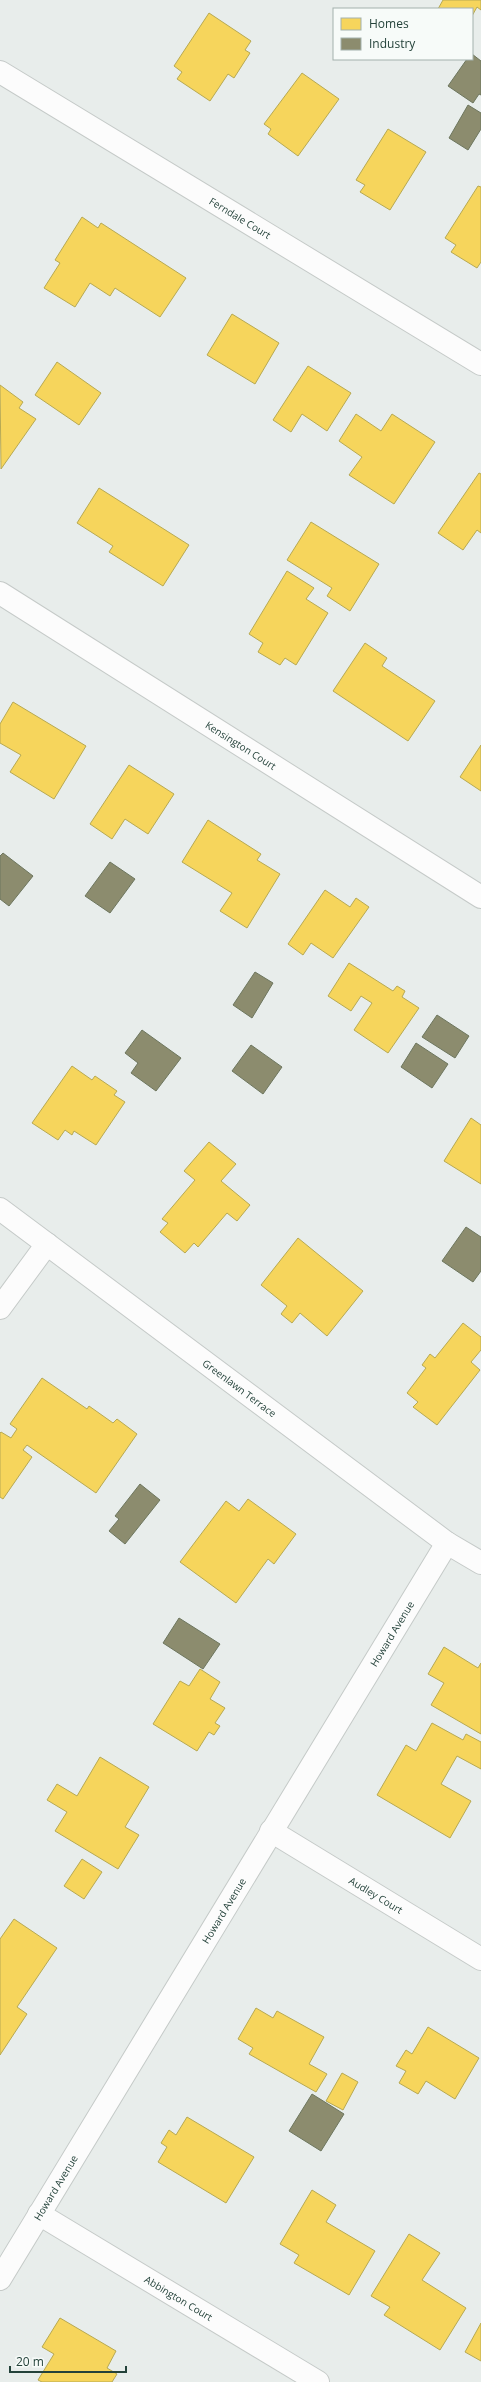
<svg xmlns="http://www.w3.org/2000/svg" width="481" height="2382" font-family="'Open Sans',sans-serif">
<rect width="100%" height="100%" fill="#e8edeb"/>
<!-- homes -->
<path fill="#f6d55c" stroke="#b7a952" d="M443,0H481V10L477,7L472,16V9H438Z
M209,13L251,41L245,50L250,53L234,78L228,74L210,101L177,79L182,72L174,66Z
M302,73L339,99L298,156L268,134L271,129L264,124Z
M388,129L426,152L390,210L360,192L365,185L356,180Z
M478,186L481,187V262L477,268L451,252L456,245L445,238Z
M82,217L98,228L101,223L186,278L160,317L115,288L110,296L90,283L75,307L44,288L60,263L55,260Z
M232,314L279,343L255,384L207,355Z
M57,362L101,393L79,425L35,395Z
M308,366L351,393L327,431L302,414L291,432L273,420Z
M0,385L23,402L19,408L36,419L1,469Z
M356,414L381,431L392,414L435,442L394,504L349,475L362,457L339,441Z
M479,473L481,474V533L477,530L463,550L438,533Z
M99,488L189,545L163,586L109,552L113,546L77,523Z
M311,522L379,564L350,611L327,596L332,588L287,560Z
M287,571L314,588L306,599L328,613L296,665L285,658L280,665L258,652L263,643L249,634Z
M365,643L387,658L382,666L435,701L408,741L333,691Z
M13,702L86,746L54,799L10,772L21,755L0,743V724Z
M481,745V791L460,777Z
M129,765L174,794L148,834L125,819L112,839L90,824Z
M208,820L261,854L257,860L280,874L247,928L220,911L232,893L182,862Z
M325,890L350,907L356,898L369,907L333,958L311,943L303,955L288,944Z
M349,963L393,991L397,986L405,991L402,997L419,1008L388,1053L354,1030L372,1003L361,996L351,1011L328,996Z
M72,1066L92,1080L95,1076L117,1091L114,1095L125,1102L96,1145L74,1131L72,1135L65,1130L58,1140L32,1123Z
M471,1118L481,1125V1184L444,1161Z
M209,1142L236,1164L221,1181L250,1205L237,1221L227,1213L198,1247L194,1243L185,1253L160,1232L168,1223L162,1219L195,1180L184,1171Z
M298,1238L363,1291L327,1336L300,1313L292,1323L281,1314L287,1306L261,1285Z
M463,1323L481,1337V1350L471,1362L480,1370L437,1425L413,1407L418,1402L407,1393L426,1368L422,1365L430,1354L435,1358Z
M42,1378L87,1409L89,1406L113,1423L117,1419L137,1434L96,1493L27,1445L23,1450L32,1457L3,1499L0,1497V1433L1,1432L11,1438L17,1429L10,1424Z
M248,1499L296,1534L274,1564L268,1559L236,1603L180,1562L226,1501L239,1511Z
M444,1647L478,1668L481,1663V1734L431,1705L444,1683L428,1674Z
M200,1669L220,1682L210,1699L225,1708L215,1723L220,1726L214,1735L209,1732L197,1751L153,1724L180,1681L189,1686Z
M432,1723L463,1740L466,1734L481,1742V1769L457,1756L441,1784L471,1801L450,1838L377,1795L406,1745L416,1751Z
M100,1757L149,1787L125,1827L139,1835L118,1869L55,1831L67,1812L47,1800L57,1784L77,1796Z
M82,1859L102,1872L84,1899L64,1886Z
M14,1919L57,1948L17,2007L27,2014L0,2055V1939Z
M256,2008L273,2018L277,2011L324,2037L309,2064L327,2074L316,2092L249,2054L253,2048L238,2039Z
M428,2027L479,2058L455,2099L426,2081L418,2094L399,2083L406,2071L396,2066L406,2050L412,2054Z
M342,2073L358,2082L343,2110L326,2101Z
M187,2117L254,2157L226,2203L158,2162L167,2147L161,2143L169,2130L176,2135Z
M312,2190L336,2205L326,2222L375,2251L349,2295L294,2263L299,2255L280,2244Z
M409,2234L440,2253L422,2280L466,2308L440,2350L384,2315L390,2307L371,2296Z
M60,2318L116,2351L107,2368L117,2374L112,2382H42L38,2380L54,2354L42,2347Z
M481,2323V2361L465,2352Z"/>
<!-- industry -->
<path fill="#8c8c6e" stroke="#6d765e" d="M472,54L481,61V95L479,94L473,103L448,86L467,59H472Z
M468,105L481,113V129L468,150L449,138Z
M3,853L33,876L9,906L0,899V856Z
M110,862L135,879L110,913L85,896Z
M255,972L273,983L252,1018L233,1005Z
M437,1015L469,1036L455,1058L422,1037Z
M142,1030L181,1058L156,1091L131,1073L138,1063L125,1053Z
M416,1043L448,1064L432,1088L401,1067Z
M251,1045L282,1067L263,1094L232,1071Z
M466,1227L481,1237V1271L473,1282L442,1261Z
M140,1484L160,1500L125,1544L109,1531L119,1519L115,1516Z
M179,1618L220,1644L203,1669L163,1643Z
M312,2094L344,2114L321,2151L289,2131Z"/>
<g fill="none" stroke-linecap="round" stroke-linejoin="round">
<!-- minor casing -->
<g stroke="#c5cac8" stroke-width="24">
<g id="minor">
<path id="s1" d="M0,72L481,364"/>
<path id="s2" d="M0,593L481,897"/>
<path id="s3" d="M0,1209L447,1543L481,1563"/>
<path d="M0,1308L47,1244"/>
<path id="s4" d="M271,1831L481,1959"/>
<path id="s5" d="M39,2214L318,2382"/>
<path id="s6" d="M0,2279L447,1543"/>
</g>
</g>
<!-- minor -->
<use href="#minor" stroke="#fcfcfc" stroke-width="22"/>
</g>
<g text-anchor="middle" stroke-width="4" stroke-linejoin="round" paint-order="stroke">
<!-- street labels -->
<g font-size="10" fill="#24423a" stroke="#f7fbf9">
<text dy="4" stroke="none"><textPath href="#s1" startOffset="281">Ferndale Court</textPath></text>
<text dy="4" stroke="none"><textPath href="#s2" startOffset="285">Kensington Court</textPath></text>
<text dy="4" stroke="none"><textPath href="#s3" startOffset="299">Greenlawn Terrace</textPath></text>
<text dy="4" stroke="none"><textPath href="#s6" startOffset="755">Howard Avenue</textPath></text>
<text dy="4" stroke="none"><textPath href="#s4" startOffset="123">Audley Court</textPath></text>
<text dy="4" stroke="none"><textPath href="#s6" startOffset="431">Howard Avenue</textPath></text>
<text dy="4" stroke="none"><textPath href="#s6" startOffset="107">Howard Avenue</textPath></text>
<text dy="4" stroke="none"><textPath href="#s5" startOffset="163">Abbington Court</textPath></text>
</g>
</g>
<!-- legend -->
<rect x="333" y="8" width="140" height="52" fill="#f7fbf9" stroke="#a3b1ad"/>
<rect x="341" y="18" width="20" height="12" fill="#f6d55c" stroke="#a3b1ad"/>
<text x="369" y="28" font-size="12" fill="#24423a">Homes</text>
<rect x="341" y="38" width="20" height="12" fill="#8c8c6e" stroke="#a3b1ad"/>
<text x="369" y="48" font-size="12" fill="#24423a">Industry</text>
<!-- scale -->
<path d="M10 2366v6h116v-6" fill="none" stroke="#24423a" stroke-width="2"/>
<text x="16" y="2366" font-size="12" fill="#24423a" stroke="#f7fbf9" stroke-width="3" paint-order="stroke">20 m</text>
</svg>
